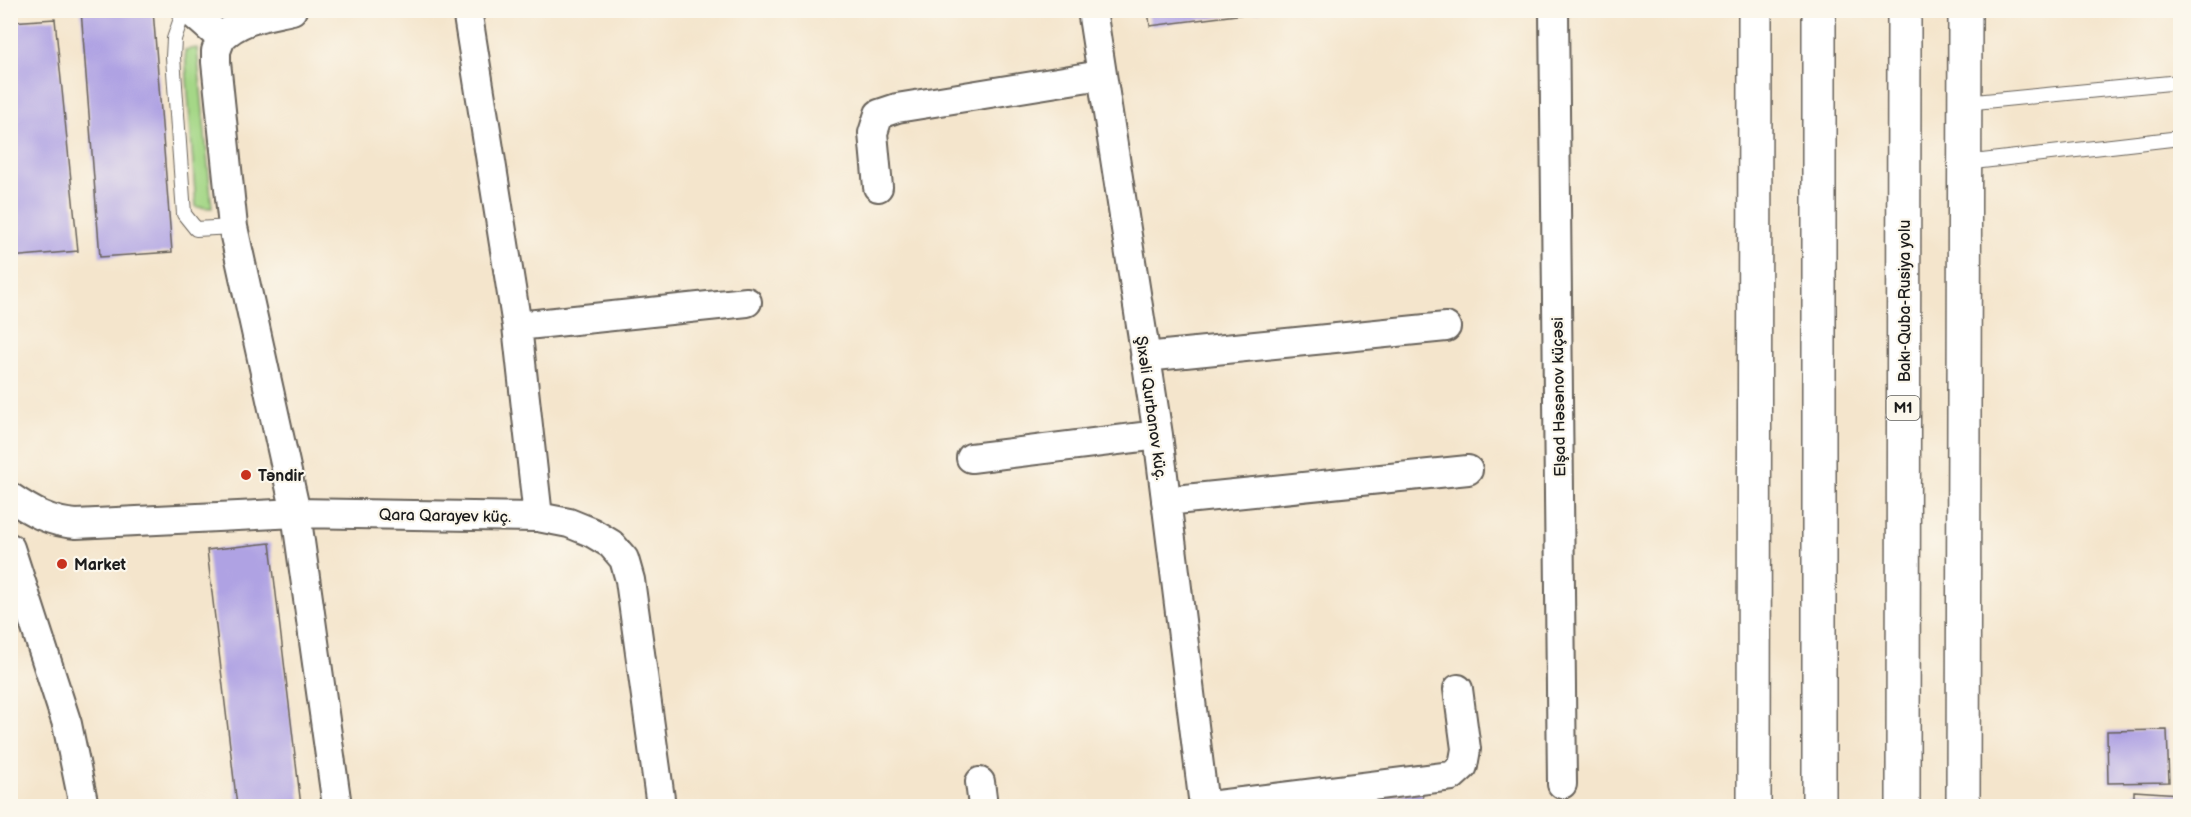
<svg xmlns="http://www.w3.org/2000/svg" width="2191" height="817" font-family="'Balsamiq Sans',sans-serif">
<rect width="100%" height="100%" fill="#fbf7ec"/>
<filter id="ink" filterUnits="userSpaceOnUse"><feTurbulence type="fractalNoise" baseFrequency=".0167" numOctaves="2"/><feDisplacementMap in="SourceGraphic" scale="12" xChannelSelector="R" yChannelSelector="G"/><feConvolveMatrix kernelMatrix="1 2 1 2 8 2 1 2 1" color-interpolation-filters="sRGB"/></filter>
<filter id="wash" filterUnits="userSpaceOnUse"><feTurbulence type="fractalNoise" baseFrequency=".008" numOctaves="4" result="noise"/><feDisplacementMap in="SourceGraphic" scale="24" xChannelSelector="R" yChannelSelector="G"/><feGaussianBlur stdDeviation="1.35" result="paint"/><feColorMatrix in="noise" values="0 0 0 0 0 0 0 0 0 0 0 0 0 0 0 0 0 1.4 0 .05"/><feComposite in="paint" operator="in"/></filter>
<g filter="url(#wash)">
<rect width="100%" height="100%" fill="#f4e5cc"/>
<!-- green -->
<path fill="#a5d787" stroke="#607a52" stroke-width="1.5" d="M197,48L212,208L196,207L185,50Z"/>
<g id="blocks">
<!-- building -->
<path fill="#afa2e3" d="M81,10H153L172,252L100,257Z
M1148,10H1260V12L1150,26Z
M55,19L78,251L10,257V22Z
M270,543L301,806H237L207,550Z
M2167,730L2169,782L2108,783L2107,731Z
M2134,791L2180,794V806H2134Z
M1422,792L1424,806H1327V805Z"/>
</g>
</g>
<g filter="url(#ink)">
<use href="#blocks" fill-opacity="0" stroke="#68625a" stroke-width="1.5"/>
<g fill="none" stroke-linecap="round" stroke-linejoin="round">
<!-- service casing -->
<g stroke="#68625a" stroke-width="16">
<path id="service" d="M184,10L174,39L173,57L184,214L196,229L233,227
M1965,103L2180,82
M1965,163L2180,138"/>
</g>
<!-- minor casing -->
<g stroke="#68625a" stroke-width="32">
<path id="minor" d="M189,10L221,38C241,18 266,16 292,10
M467,10L517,326L538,517
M1092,10L1158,435L1204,806
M1554,10L1562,784
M221,38L216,51V62L233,227L296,513L337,806
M878,187L873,133L879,114L897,108L1101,75
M517,326L747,302
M1145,357L1446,327
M971,458L1158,435
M10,497C32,512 50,522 76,524L296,513L538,517L569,523L591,532L611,544L624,559L630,580L661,806
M1166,501L1468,470
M10,548L67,724L84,806
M980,782L983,806
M1209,806L1452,776L1463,766L1466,749L1458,689"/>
</g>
<!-- trunk casing -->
<g stroke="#68625a" stroke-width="36">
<path id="trunk" d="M1754,806L1755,10
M1819,806V10
M1903,806L1904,10
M1963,806L1965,10"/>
</g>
<!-- service -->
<use href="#service" stroke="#fff" stroke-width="14"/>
<!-- minor -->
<use href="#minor" stroke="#fff" stroke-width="28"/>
<!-- trunk -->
<use href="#trunk" stroke="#fff" stroke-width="33"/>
</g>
</g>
<!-- markers -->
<g fill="#c8321e" stroke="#fbf7ec" stroke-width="2">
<circle cx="246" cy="475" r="6"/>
<circle cx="62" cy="564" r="6"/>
</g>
<g text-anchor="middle" stroke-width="4.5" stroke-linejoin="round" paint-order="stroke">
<!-- shield labels -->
<rect fill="#fbf7ec" stroke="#5f5e5a" stroke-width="1.5" x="1886.5" y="396" width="33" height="24" rx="4.5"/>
<g font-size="15" font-weight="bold" fill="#1c1c1c">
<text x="1903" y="413">M1</text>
</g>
<!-- street labels -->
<g font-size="16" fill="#1c1c1c" stroke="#fbf7ec">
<text transform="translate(1904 301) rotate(-90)" y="6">Bakı-Quba-Rusiya yolu</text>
<text transform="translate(1558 397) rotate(-91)" y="6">Elşad Həsənov küçəsi</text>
<text transform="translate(1152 408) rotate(82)" y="6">Şıxəli Qurbanov küç.</text>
<text transform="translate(445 515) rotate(1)" y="6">Qara Qarayev küç.</text>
</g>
<!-- poi labels -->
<g font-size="16" font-weight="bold" fill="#1c1c1c" stroke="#fbf7ec" text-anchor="start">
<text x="258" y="481">Təndir</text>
<text x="74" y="570">Market</text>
</g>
</g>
<!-- margin -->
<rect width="2191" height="817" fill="none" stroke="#fbf7ec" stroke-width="36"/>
</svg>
